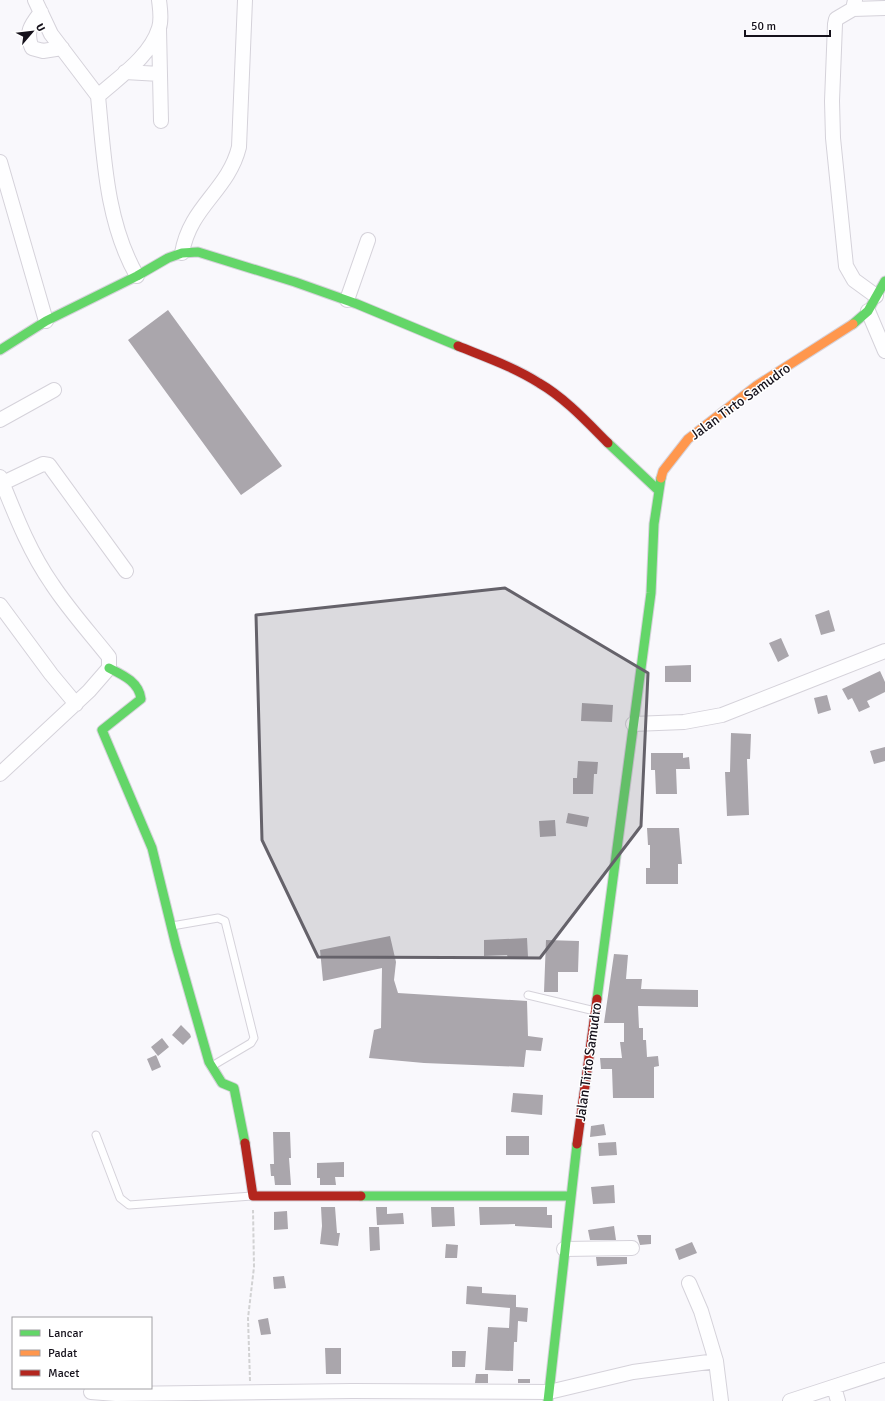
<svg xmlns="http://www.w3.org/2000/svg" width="885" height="1401" font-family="Signika,sans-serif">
<rect width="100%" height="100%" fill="#f9f8fc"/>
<!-- building -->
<path fill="#aaa6ac" d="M168,310L282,466L241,495L128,340Z
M829,610L835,631L821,635L815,615Z
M781,638L789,656L778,662L769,643Z
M691,665V682H665V666Z
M880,671L885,682V692L867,701L870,707L859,712L852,698L848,700L842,689Z
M827,695L831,710L818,714L814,698Z
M582,703L613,705L612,722L581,721Z
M731,733L751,734L750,759H747L749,815L727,816L725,772H730Z
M885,747V761L874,764L870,751Z
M651,753H683V758L689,757L690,769H676L677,794H656L655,770H651Z
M578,761L598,762L597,774H594L593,794H573V778H577Z
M568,813L589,817L587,827L566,823Z
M555,820L556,836L540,837L539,821Z
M647,828H679L682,864H678V884H646V868H650V845H648Z
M390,936L396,962L394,980L398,993L527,1001L528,1036L543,1038L541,1051L526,1050L524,1067L424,1063L369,1058L374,1030L381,1028L382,968L323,981L320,950Z
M527,938L528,957L508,958L507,955L484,956V940Z
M546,940L579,941L578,972H558V992H544Z
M614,954L628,955L626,979H642L641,989L698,990V1007L638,1006L639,1028H643V1040H646L647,1057L658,1056L659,1066L654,1067V1098H613L612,1069H601L600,1058H622L620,1042H624V1023H604Z
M181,1025L190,1034L191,1037L183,1045L172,1035Z
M162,1038L169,1047L158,1056L151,1047Z
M156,1055L161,1067L152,1071L147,1059Z
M513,1093L543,1095L542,1115L511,1112Z
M604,1124L606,1135L590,1137L591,1126Z
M273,1132H290L291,1158H289L291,1185H275L274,1176H271L270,1164H274Z
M506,1136H529V1155H506Z
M616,1142L617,1155L599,1156L598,1143Z
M344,1162V1177H335L336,1185H320V1178H317V1163Z
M614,1185L615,1203L593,1204L591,1187Z
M321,1207H335L337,1233H340L338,1246L320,1244L322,1226Z
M376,1207H387V1214L403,1213L404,1224L377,1225Z
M431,1207H454L455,1226L432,1227Z
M479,1207H547V1215H552V1228L515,1226V1224L480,1225Z
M287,1211L288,1229L274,1230V1212Z
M614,1226L616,1240H590L588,1230Z
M369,1227H379L380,1250L370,1251Z
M637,1235H651V1244L640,1245Z
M692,1242L697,1253L679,1260L675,1249Z
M446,1244L458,1245L457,1258H445Z
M596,1257H627V1264L597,1266Z
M284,1276L286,1288L274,1289L273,1277Z
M467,1286L482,1287V1293L516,1295V1307L528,1308L527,1322L518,1321L517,1342H514L513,1371L485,1370L488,1327L509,1328L510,1308L466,1304Z
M268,1318L271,1334L261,1335L258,1320Z
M325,1348H341V1374H326Z
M452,1351H466L465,1367H452Z
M476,1374H488V1383H475Z
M518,1379H530V1383H518Z"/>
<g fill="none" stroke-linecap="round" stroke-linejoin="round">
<!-- lane casing -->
<g stroke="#d5d2da" stroke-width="9">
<path id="lane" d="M172,926L218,918L225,921L254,1038L251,1043L212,1066
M528,995L595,1011
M96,1135L120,1198L129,1205L252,1196"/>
</g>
<!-- street casing -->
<g stroke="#d5d2da" stroke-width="16">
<path id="street" d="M35,0L51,34L98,96
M855,0L853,9L836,19L835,24L832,101L833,138L846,266L854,280L876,296
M853,9L885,8
M41,12C31,25 25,32 32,48L43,51L62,48
M159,29L161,121
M125,72L160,74
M0,162L46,321
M182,253C190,206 228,191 239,147L245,0
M137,276C106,222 104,157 98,96C119,77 150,57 159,28C162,19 160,9 159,0
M347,300L368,240
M868,311L885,351
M0,420L54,390
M0,477C15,514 29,551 52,584C69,610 90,633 109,657V668L89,691L0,774
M3,483L43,464L49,465L126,571
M0,605L51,674L76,704
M633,724L684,722L722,715L885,651
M564,1249L632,1248
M689,1283L701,1311L716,1361
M834,1387L838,1401
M91,1392L116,1394L352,1391L549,1392L633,1372L716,1361L721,1401
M790,1401L885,1370"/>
</g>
<!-- fast casing -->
<g stroke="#d5d2da" stroke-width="11">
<path id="fast" d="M853,324L868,311L885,281
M0,350L46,321L137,276L168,258L182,253L198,252L295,282L357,304L458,346
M608,443L658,490
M109,668C123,675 139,682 141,699L102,730L152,848L176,946L209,1062L222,1083L234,1088L245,1143
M597,999L651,593L654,524L661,478
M361,1196H570
M548,1401L577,1144"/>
</g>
<!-- slow casing -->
<g stroke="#d5d2da" stroke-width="11">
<path id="slow" d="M661,478L663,471L688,439L756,386L853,324"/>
</g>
<!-- jam casing -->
<g stroke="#d5d2da" stroke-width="11">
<path id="jam" d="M458,346C485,357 514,367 539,383C565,398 587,422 608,443
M245,1143L253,1196H361
M577,1144L597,999"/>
</g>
<!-- path -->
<path stroke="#d2d2d3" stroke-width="2" stroke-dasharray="4 2" stroke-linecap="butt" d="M250,1381L248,1318L254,1267L253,1210"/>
<!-- lane -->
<use href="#lane" stroke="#fefeff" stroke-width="7"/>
<!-- street -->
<use href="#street" stroke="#fefeff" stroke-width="14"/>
<!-- fast -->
<use href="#fast" stroke="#63d668" stroke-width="9"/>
<!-- slow -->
<use href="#slow" stroke="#ff974d" stroke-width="9"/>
<!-- jam -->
<use href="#jam" stroke="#b3261e" stroke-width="9"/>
</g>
<!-- marked area -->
<path fill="#65626a" fill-opacity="0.2" stroke="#65626a" stroke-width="3" stroke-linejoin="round" d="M505,588L648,673L641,826L540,958L318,957L262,840L256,615Z"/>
<g text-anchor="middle" stroke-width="3" stroke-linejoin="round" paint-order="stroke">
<!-- street labels -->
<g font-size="14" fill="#15111b" stroke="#fff">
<text transform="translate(740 401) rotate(-36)" y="5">Jalan Tirto Samudro</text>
<text transform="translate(588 1062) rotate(-82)" y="5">Jalan Tirto Samudro</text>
</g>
</g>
<!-- legend -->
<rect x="12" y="1317" width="140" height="72" fill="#ffffff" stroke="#a1a0a4"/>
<rect x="20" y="1330" width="20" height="6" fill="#63d668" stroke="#a1a0a4"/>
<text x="48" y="1337" font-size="12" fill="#15111b">Lancar</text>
<rect x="20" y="1350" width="20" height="6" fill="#ff974d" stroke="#a1a0a4"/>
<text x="48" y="1357" font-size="12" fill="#15111b">Padat</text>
<rect x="20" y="1370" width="20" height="6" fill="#b3261e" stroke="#a1a0a4"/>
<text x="48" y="1377" font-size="12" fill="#15111b">Macet</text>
<!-- north arrow -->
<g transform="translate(32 32) rotate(62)" stroke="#ffffff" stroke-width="3" paint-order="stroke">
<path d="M0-3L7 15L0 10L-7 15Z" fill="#15111b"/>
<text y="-6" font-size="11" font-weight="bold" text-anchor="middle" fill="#15111b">U</text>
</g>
<!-- scale -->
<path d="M745 30v6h85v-6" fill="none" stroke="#15111b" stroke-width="2"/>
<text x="751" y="30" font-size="12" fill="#15111b" stroke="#ffffff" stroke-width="3" paint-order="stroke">50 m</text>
</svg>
